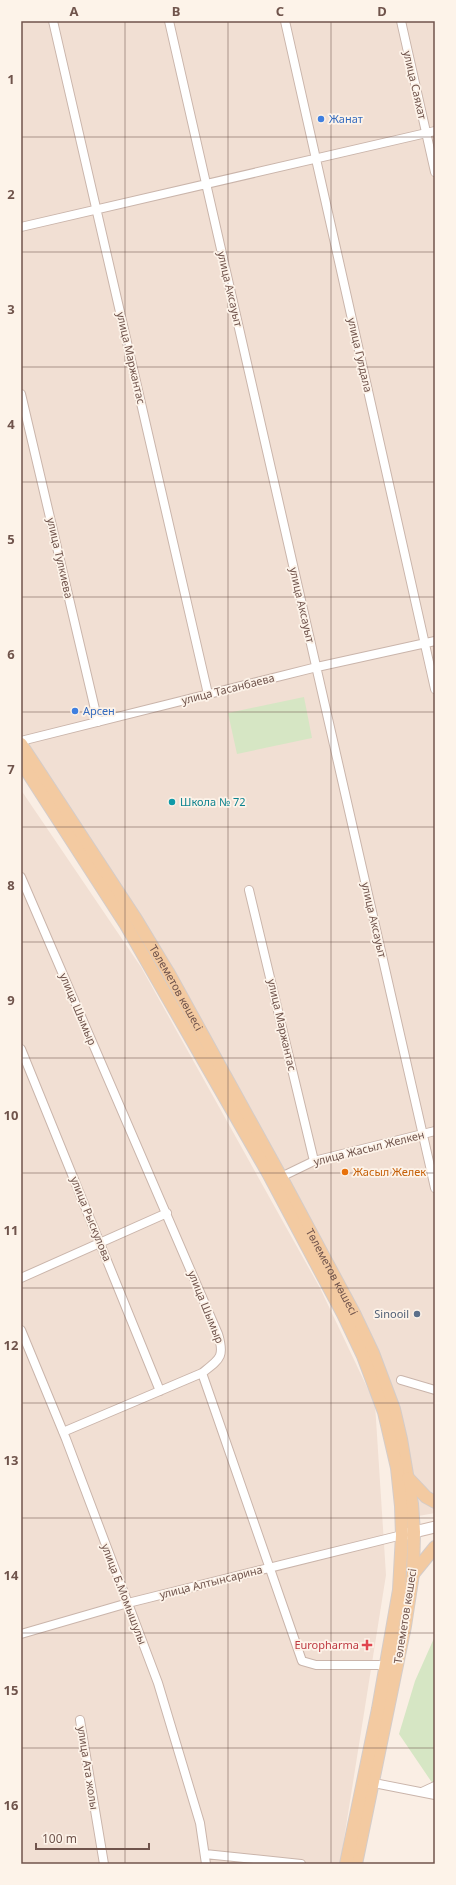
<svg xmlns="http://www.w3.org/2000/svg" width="456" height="1885" font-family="'Noto Sans',sans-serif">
<rect width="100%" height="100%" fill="#faeee4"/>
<!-- residential -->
<path fill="#f1dfd3" d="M21,21H435V1513L413,1517L377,1360L126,899L21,762Z
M21,790L141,967L320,1288L375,1404L386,1575L340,1864H21Z"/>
<!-- green -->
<path fill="#d6e6c4" d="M304,697L312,738L237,754L228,713Z
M435,1636V1787L399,1734L415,1681Z"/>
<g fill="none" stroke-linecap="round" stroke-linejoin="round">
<!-- street casing -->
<g stroke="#cab5ab" stroke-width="10">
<path id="street" d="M53,21L208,694
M169,21L435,1188
M285,21L435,689
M401,21L435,172
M21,227L435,131
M21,394L98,722
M21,741L317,667L435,641
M21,877L218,1334C225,1357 220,1359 202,1373L302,1661L316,1665H386
M249,890L314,1161
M21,1049L160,1391
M281,1177L314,1161L435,1131
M21,1278L167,1213
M21,1330L66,1439L158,1683L200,1823L206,1864
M401,1380L435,1390
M63,1432L202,1373
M21,1634L128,1603L402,1535
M80,1720L104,1864
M369,1782L435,1795
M422,1792L435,1786
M205,1854L301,1864"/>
</g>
<!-- secondary casing -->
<g stroke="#cfb7ac" stroke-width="13">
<path id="secondary" d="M406,1534L435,1527"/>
</g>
<!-- primary casing -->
<g stroke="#d4ccc9" stroke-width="14">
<g id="primary">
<path id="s1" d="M21,744L136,919L168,972L281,1177L354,1313L373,1353L394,1409L401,1439L412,1504L414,1532L413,1574L405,1626L356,1864"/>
<path d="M21,762L126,925L268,1173L343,1314L363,1356L384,1412L397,1468L401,1506L402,1535L399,1590L378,1709L346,1864"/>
<path d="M408,1478L426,1497L435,1502"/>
<path d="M413,1574L435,1547"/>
</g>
</g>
<!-- street -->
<use href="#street" stroke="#fff" stroke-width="8"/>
<!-- secondary -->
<use href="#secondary" stroke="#fff" stroke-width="11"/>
<!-- primary -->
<use href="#primary" stroke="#f3caa1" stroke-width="12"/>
</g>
<!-- grid -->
<path fill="none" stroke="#70544c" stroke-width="1" stroke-opacity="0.55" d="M125,21V1864M228,21V1864M331,21V1864M21,137H435M21,252H435M21,367H435M21,482H435M21,597H435M21,712H435M21,827H435M21,942H435M21,1058H435M21,1173H435M21,1288H435M21,1403H435M21,1518H435M21,1633H435M21,1748H435"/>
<!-- markers -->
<g fill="#3f7fe0" stroke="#fdf3e9" stroke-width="1.5">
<circle cx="321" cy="119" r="4"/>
<circle cx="75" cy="711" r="4"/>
</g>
<circle fill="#0f9aa8" stroke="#fdf3e9" stroke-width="1.5" cx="172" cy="802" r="4"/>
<circle fill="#e8710a" stroke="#fdf3e9" stroke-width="1.5" cx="345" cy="1172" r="4"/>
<circle fill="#5c6f8a" stroke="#fdf3e9" stroke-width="1.5" cx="417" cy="1314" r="4"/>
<path fill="#e0444e" stroke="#fdf3e9" stroke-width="1.5" d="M365 1639h4v4h4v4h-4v4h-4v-4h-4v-4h4z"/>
<g text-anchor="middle" stroke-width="3.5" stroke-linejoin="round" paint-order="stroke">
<!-- street labels -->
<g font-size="11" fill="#70544c" stroke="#fdf3e9">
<text transform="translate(415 85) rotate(77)" y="4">улица Саяхат</text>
<text transform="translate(230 289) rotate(77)" y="4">улица Аксауыт</text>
<text transform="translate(360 355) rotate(77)" y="4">улица Гулдала</text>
<text transform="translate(131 358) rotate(77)" y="4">улица Маржантас</text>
<text transform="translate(60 558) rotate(77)" y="4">улица Тулкиева</text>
<text transform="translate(302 605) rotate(77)" y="4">улица Аксауыт</text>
<text transform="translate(228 689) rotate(-14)" y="4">улица Тасанбаева</text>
<text transform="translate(374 920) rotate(77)" y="4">улица Аксауыт</text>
<text dy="4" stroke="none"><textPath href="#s1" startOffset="289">Төлеметов көшесі</textPath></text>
<text transform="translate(78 1009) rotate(67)" y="4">улица Шымыр</text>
<text transform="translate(282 1025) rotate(77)" y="4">улица Маржантас</text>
<text transform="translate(369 1148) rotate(-14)" y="4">улица Жасыл Желкен</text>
<text transform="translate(91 1219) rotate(68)" y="4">улица Рыскулова</text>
<text dy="4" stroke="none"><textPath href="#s1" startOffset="613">Төлеметов көшесі</textPath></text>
<text transform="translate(206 1307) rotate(68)" y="4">улица Шымыр</text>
<text transform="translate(211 1582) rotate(-14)" y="4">улица Алтынсарина</text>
<text transform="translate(124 1594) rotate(69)" y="4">улица Б.Момышулы</text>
<text transform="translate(405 1616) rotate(-81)" y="4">Төлеметов көшесі</text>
<text transform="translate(88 1768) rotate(81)" y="4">улица Ата жолы</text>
</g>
<!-- shop labels -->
<g font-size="11" fill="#366cbe" stroke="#fdf3e9" text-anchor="start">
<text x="329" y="123">Жанат</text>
<text x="83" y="715">Арсен</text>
</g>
<!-- culture labels -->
<g font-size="11" fill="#0d838f" stroke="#fdf3e9" text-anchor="start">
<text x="180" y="806">Школа № 72</text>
</g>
<!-- food labels -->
<g font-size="11" fill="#c56008" stroke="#fdf3e9" text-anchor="start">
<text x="353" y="1176">Жасыл Желек</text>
</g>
<!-- service labels -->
<g font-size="11" fill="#4e5e75" stroke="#fdf3e9" text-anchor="end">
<text x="409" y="1318">Sinooil</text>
</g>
<!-- health labels -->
<g font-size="11" fill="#be3a42" stroke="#fdf3e9" text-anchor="end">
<text x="359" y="1649">Europharma</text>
</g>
</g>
<!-- border -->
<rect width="456" height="1885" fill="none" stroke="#fdf3e9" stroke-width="44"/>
<!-- scale -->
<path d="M36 1843v6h113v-6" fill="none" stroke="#70544c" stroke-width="2"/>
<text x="42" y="1843" font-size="12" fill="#70544c" stroke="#fdf3e9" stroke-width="3" paint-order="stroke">100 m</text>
<rect x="22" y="22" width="412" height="1841" fill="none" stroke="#70544c" stroke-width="1.5"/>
<g font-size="13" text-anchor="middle" font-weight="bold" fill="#70544c">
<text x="74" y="16">A</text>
<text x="176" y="16">B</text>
<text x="280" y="16">C</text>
<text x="382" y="16">D</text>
<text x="11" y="84">1</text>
<text x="11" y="199">2</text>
<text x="11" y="314">3</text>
<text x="11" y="429">4</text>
<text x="11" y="544">5</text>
<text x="11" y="659">6</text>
<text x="11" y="774">7</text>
<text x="11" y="890">8</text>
<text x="11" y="1005">9</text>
<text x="11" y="1120">10</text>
<text x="11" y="1235">11</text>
<text x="11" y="1350">12</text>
<text x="11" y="1465">13</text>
<text x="11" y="1580">14</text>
<text x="11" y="1695">15</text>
<text x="11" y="1810">16</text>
</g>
</svg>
